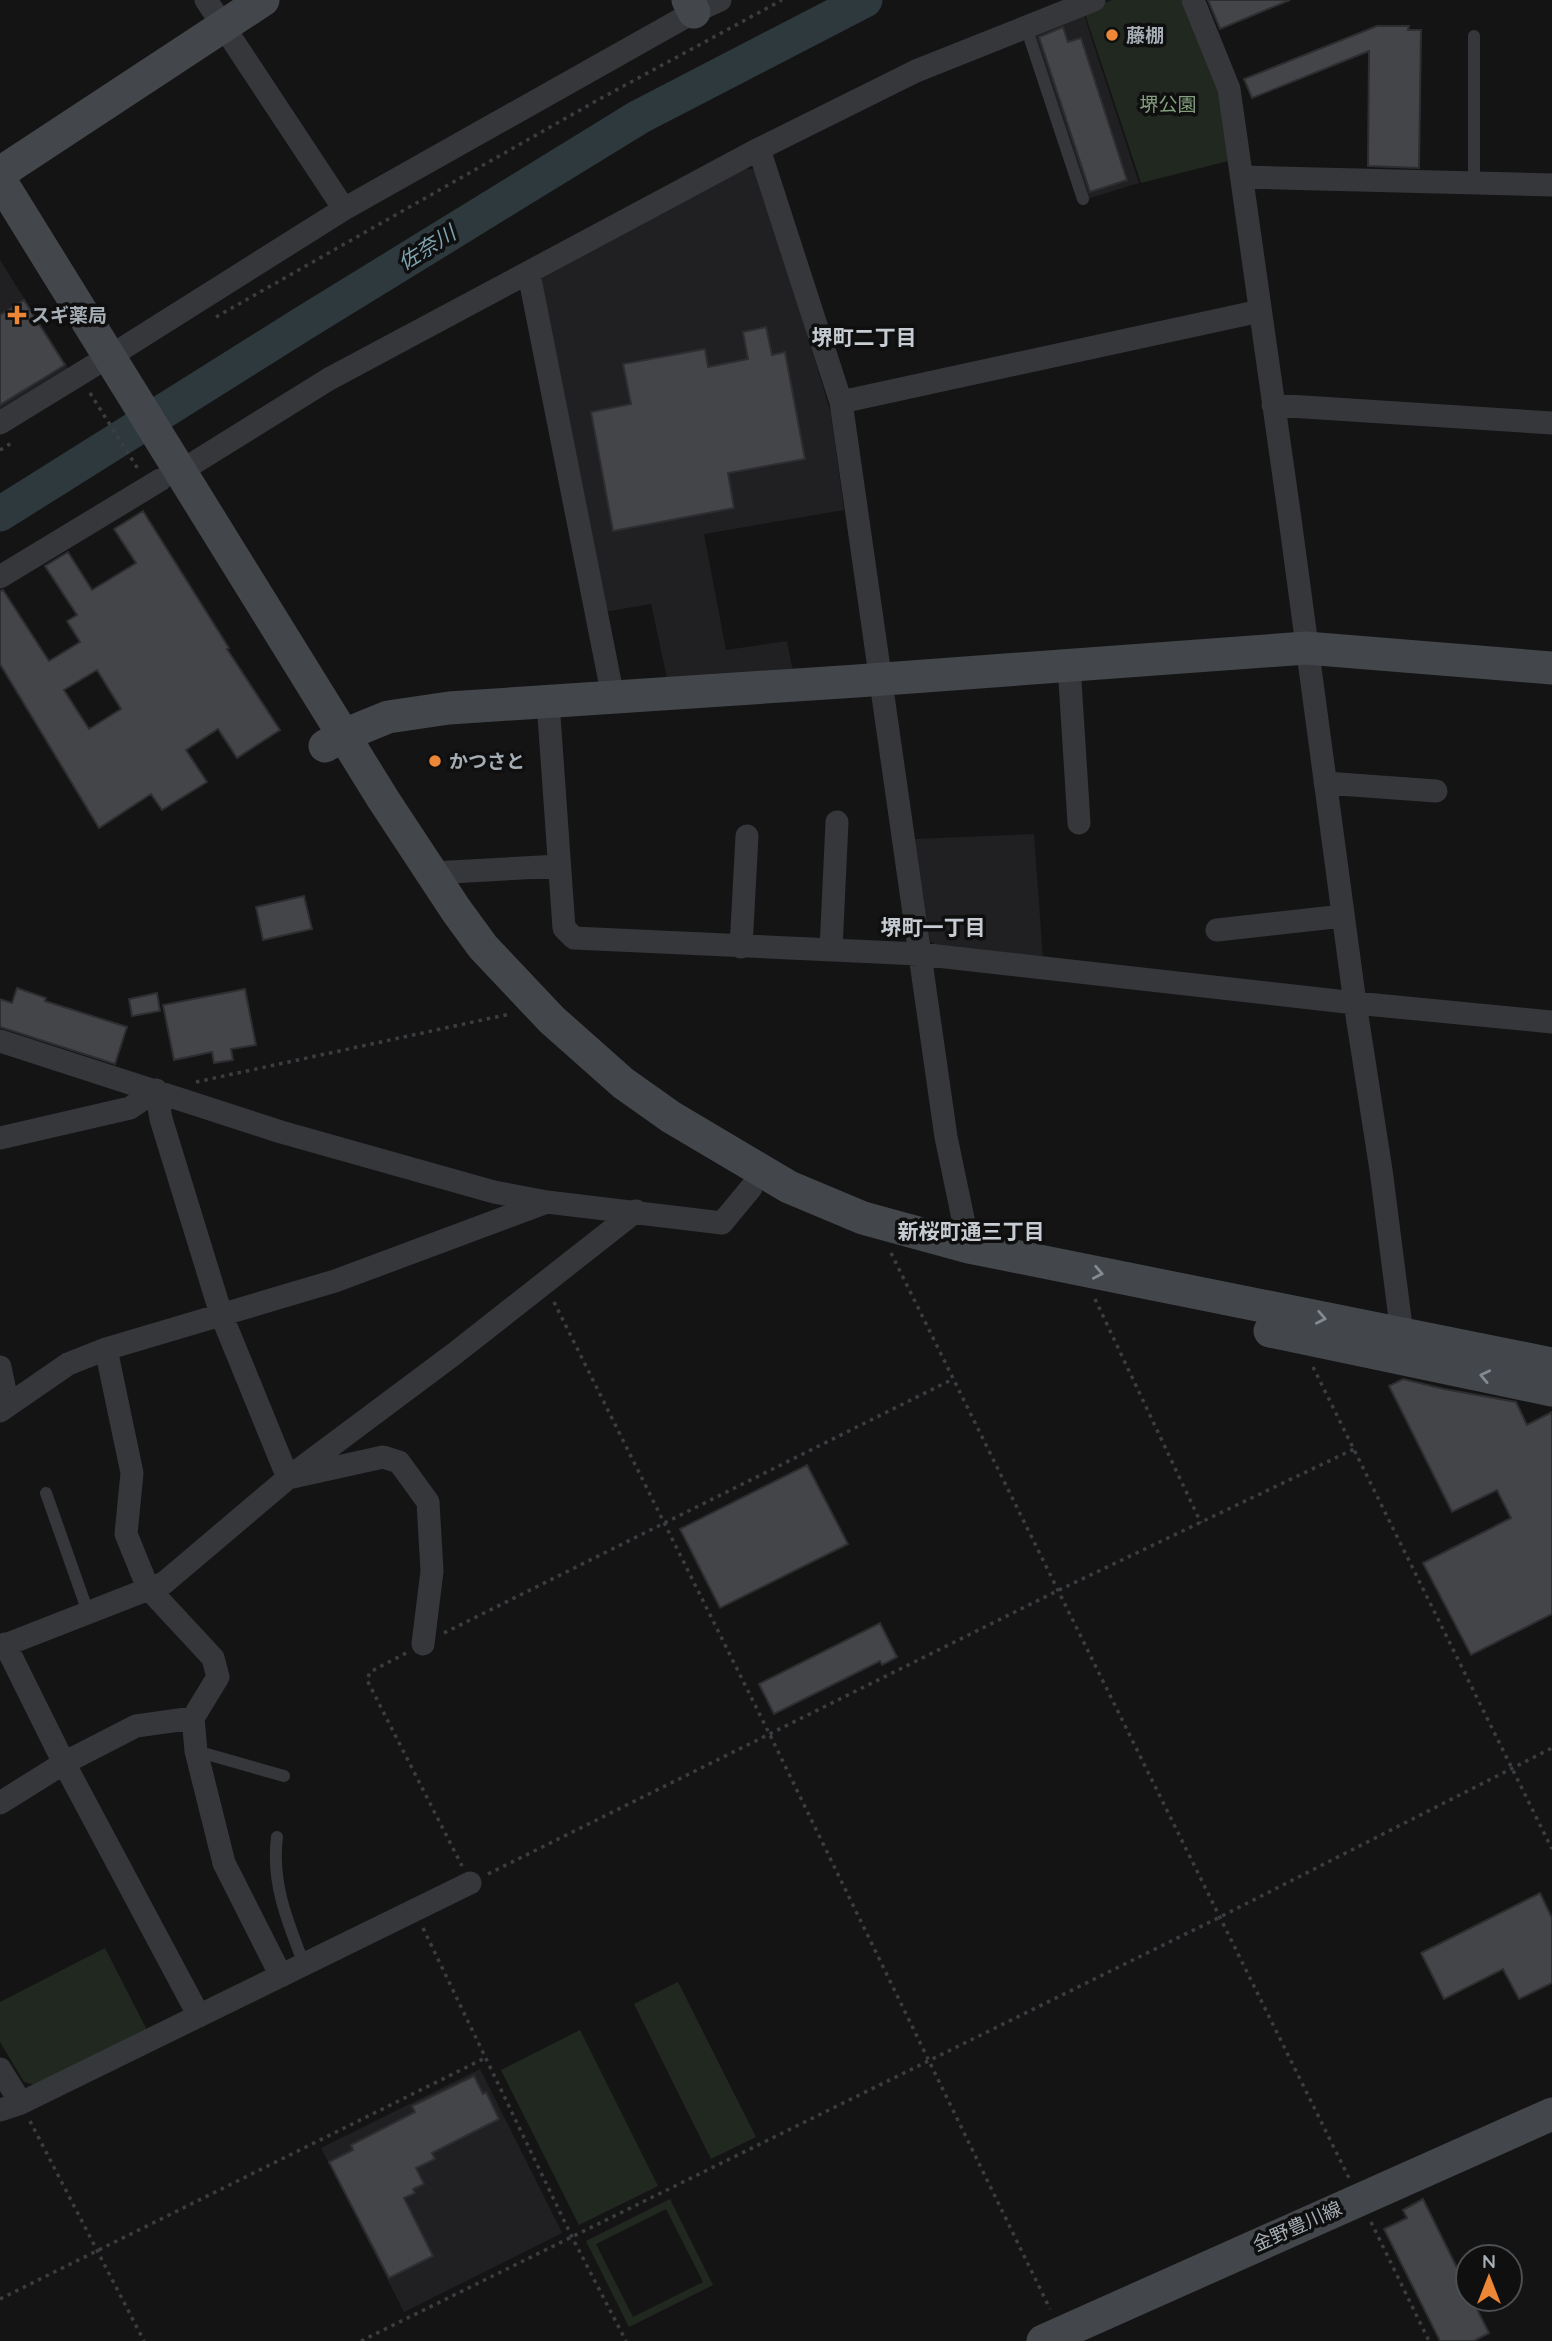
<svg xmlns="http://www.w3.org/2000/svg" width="1552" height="2341" font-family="Quicksand,'Noto Sans JP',sans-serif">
<rect width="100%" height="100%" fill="#141415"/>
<!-- built -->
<path fill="#202022" d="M1083,12L1139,183L1087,199L1032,31Z
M744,169H758L831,414L844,510L704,534L726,650L787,641L793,672L667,678L651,604L604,612L539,280Z
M0,260L70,371L0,413Z
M1034,834L1043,959L940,948L930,941L914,839Z
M480,2069L562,2233L404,2312L321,2148Z"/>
<!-- green -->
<path fill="#202820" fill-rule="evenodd" d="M1112,0H1181L1218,90L1228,161L1141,183L1084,11Z
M105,1948L147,2030L36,2085L24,2082L0,2042V2002Z
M678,1982L756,2137L711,2159L634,2004Z
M580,2030L658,2186L579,2225L501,2070Z
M670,2199L713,2285L629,2327L586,2241ZM666,2209L703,2282L633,2317L596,2244Z"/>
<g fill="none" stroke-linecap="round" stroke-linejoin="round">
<!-- river -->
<path stroke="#2d393d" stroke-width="35" d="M0,514L304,323L639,117L865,0"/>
</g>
<!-- building -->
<path fill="#434548" stroke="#2e2e31" stroke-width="2" fill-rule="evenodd" d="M1208,0H1290L1220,29Z
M1377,26H1409L1408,30H1421L1419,168L1368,166L1369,51L1252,98L1244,79Z
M1063,27L1068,42L1081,38L1127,180L1090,192L1039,37Z
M24,300L65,365L0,405V315Z
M766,327L772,355L785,352L805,459L728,473L734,508L613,531L591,412L631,404L623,364L705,349L708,367L748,359L743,332Z
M143,511L229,648L227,649L280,730L237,758L218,729L186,750L207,782L162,810L151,794L99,828L0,664V591L3,590L49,661L80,642L67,621L77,615L45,566L68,552L92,590L136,563L114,529ZM97,670L121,709L89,729L64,690Z
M304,896L312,929L263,940L256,907Z
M17,988L46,998L45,1001L127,1027L115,1064L0,1027V999L12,1003Z
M245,989L256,1045L231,1049L233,1060L214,1063L212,1052L174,1060L163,1005Z
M157,993L160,1011L132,1016L129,999Z
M1403,1379L1444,1389L1516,1402L1527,1425L1552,1412V1614L1471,1655L1423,1563L1511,1518L1497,1490L1452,1512L1389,1386Z
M807,1465L848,1544L720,1608L680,1529Z
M880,1623L897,1657L882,1665L880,1661L774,1714L759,1684Z
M1540,1893L1552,1918V1983L1519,1999L1503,1969L1444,1999L1421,1953Z
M474,2076L483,2094L486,2092L499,2119L432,2153L435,2159L416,2168L424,2184L413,2189L415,2193L404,2198L433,2256L389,2278L329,2162L353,2150L351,2145L415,2112L412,2106Z
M1423,2199L1468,2290V2299H1472L1489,2333L1474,2341H1440L1384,2229L1407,2218L1403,2210Z"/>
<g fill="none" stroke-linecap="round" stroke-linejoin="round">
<!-- path -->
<path stroke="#3b3e41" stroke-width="3.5" stroke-dasharray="3.5 5" stroke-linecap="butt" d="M216,317L596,101L782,0
M90,393L138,469
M0,450L13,442
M196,1082L510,1014
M891,1253L1349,2178
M1095,1299L1201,1523
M554,1302L770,1735L1050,2309
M1313,1367L1552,1849
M444,1633L953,1379
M406,1653L370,1672L367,1680L462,1866
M488,1874L1057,1591L1354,1449
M423,1928L572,2237L626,2341
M30,2121L144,2341
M1371,2222L1429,2341
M0,2299L485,2058
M361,2341L1220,1917L1552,1748"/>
<!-- lane -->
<path stroke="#35373a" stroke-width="12" d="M1026,27L1083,199
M1474,36V184
M46,1493L88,1612
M196,1751L284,1776
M277,1837C271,1883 288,1923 304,1964"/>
<!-- street -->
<path stroke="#35373a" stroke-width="23" d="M206,0L344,209
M1193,0L1229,89L1290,519L1355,1003L1381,1170L1402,1334
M759,149L841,402L946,1137L969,1247
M1242,177L1552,185
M529,274L613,697
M109,357L344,209L694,12L720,0
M841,402L1260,311
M1273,405L1552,423
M0,423L93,366
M181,471L329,379L759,149L916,71L1094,0
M0,577L160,480
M1069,665L1079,823
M548,702L564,928L574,938L919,954L1355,1003L1552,1022
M1325,783L1436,791
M432,873L559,866
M1217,930L1343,916
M741,947L747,836
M831,949L837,822
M0,1041L281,1132L494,1192L547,1202L722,1223L751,1188
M156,1090L161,1119L221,1314L288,1478L383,1457L399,1462L428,1502L432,1571L423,1644
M0,1138L130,1108L156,1090
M106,1349L132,1473L126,1534L148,1588L213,1658L218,1677L193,1718L196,1751L224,1863L281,1976
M0,1367L8,1405
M0,1411L68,1364L106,1349L335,1281L547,1202
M5,1644L64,1763L199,2016
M0,1647L164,1583L288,1478L454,1354L636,1211
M0,1803L64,1763L136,1726L193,1718
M0,2069L21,2103
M0,2110L21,2103L470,1883"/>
<!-- secondary -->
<path stroke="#43464a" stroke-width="33" d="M688,0L694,12
M0,173L263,0
M0,180L383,799L456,910L483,947L552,1020L623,1083L671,1117L789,1187L863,1218L969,1247L1552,1364
M325,746L344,735L388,717L449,708L857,681L1306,648L1552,668
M1270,1331L1552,1390
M1043,2341L1552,2114"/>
</g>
<!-- one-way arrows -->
<defs><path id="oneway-chevron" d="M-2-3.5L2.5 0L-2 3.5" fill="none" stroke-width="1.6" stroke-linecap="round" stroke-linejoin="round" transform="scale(1.75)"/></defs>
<g stroke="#838a90">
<use href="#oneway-chevron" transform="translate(1098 1273) rotate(11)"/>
<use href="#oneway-chevron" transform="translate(1321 1318) rotate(11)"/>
<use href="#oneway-chevron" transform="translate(1485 1376) rotate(-168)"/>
</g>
<!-- markers -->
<g fill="#eb8736" stroke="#0f0f10" stroke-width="2.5">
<circle cx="1112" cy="35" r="7"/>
<path d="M13.5 304.5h7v7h7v7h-7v7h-7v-7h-7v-7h7z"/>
<circle cx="435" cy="761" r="7"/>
</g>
<g text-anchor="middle" stroke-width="7" stroke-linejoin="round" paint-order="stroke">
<!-- poi labels -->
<g font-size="19" font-weight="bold" fill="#a6aeb5" stroke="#0f0f10" text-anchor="start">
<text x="1126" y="42">藤棚</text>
<text x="31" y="322">スギ薬局</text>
<text x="449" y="768">かつさと</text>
</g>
<!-- park labels -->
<g font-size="19" fill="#839f7d" stroke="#0f0f10">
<text x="1168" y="111">堺公園</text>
</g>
<!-- street labels -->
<g font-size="19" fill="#a6aeb5" stroke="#0f0f10">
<text transform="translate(1297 2226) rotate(-24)" y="7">金野豊川線</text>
</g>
<!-- water labels -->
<g font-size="21" font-style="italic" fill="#7ea3af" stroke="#0f0f10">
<text transform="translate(427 248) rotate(-32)" y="7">佐奈川</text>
</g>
<!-- neighbourhood labels -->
<g font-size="21" font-weight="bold" fill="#c6ccd1" stroke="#0f0f10">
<text x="864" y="345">堺町二丁目</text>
<text x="933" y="935">堺町一丁目</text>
<text x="971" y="1239">新桜町通三丁目</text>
</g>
</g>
<!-- north arrow -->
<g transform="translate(1489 2278)"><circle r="33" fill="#0f0f10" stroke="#4b4f52" stroke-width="2"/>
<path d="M0-5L12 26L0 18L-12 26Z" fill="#eb8736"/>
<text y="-10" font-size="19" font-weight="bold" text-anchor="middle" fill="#a6aeb5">N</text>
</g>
</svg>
